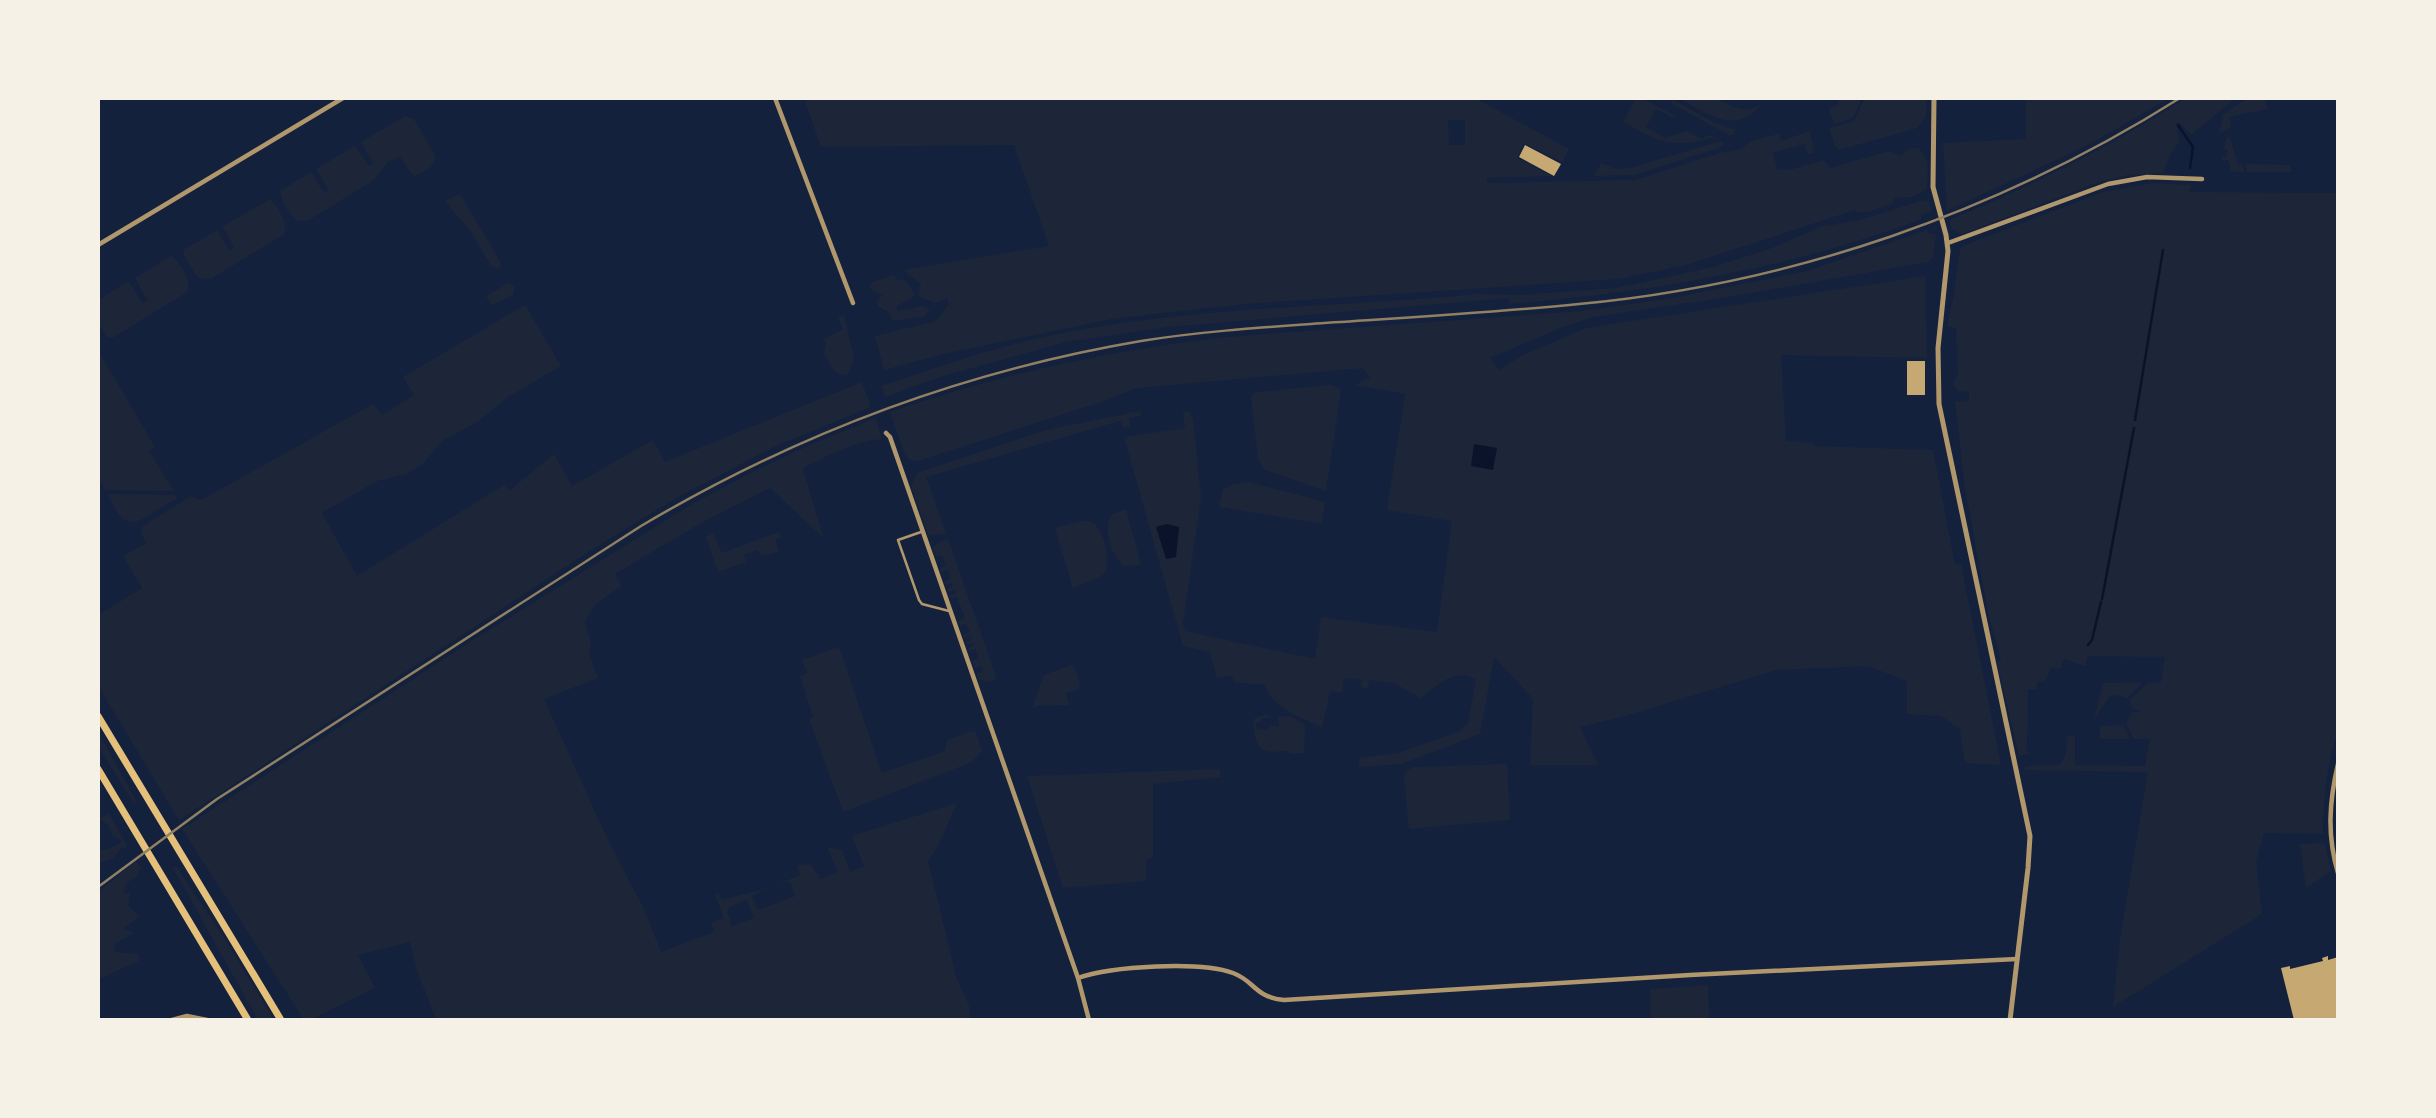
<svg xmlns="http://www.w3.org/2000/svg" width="2436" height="1118" font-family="'Noto Sans',sans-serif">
<rect width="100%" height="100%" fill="#14213d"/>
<!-- green -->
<path fill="#1d2539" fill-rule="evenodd" d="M804,98H1475L1569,149L1562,162L1524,143L1517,158L1552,176L1487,178V183L1635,180L1720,153L1741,149L1751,141L1779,134L1781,141L1810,131L1814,153L1807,154L1805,144L1773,152L1777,170H1789L1824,160L1830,168L1889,151L1900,155L1909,149L1918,148C1932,160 1927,173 1927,189L1913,197L1895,198L1893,203L1871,211L1857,213L1855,210L1686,265L1618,279L1244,304L1111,319L943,354L884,370L875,336L936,321L949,304L947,298L935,303L922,298L918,295L921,285L904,270L1049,246L1014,145L821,147ZM1448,120H1465V145H1449Z
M1641,98L1676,116L1675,119L1656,109L1646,127L1665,138L1686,131L1702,139L1709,135L1716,137C1671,149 1662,143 1623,122L1634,101Z
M1670,98L1713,122L1735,130L1733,135H1729L1672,104Z
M1679,98C1689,98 1703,96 1713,98C1731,103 1740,116 1760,105C1737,137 1704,112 1679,98Z
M1837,98H1862L1853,118L1834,124L1829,108L1839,105Z
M1865,98H1927L1926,117L1917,128L1839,150L1835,146L1829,128L1854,121Z
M2026,98H2170L2088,145L1947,211L1943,143L2026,139Z
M2186,98H2236L2191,135L2180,123H2176L2180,141L2171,153L2163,173L2128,175L2099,182L1962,234L1952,229L1949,220C2031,187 2111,146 2186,98Z
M2247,98H2265L2267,109L2229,117L2231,128L2219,133L2223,115Z
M405,116L414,119L434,153L436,159L431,167L414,177L400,157L388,162L374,180L309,220L298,221C289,215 281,201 280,191L311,172L324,193L329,190L316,169L355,146L369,166L373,163L361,142Z
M2227,137H2230L2238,165L2242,164L2244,172L2231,171L2228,160L2222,161V157L2226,158L2228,150L2224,149Z
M1721,141L1724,144L1719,148L1634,175L1594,176L1601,163L1616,169L1630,168Z
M2246,164L2290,165L2292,172H2247Z
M2154,183L2191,185L2189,192L2338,193V731C2327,763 2323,800 2323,834L2264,833L2263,836L2256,862L2262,914L2113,1007L2120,939L2148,772L2024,770L2025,767C2053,761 2067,778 2067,737L2075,735V765L2145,766L2150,739H2134L2126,724L2132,712H2139L2140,710L2133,709L2129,700L2148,683L2161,682L2165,657L2088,656L2085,666L2063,659L2061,669L2051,667L2046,680L2038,682L2036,689H2028L2027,751L2031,753L2019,756L1997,662L2001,660L1989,617L1965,489L1955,401L1969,402V392L1958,391L1953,384L1958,373L1956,328L1947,326L1954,294L1960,250L1963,246L2103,192Z
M460,194L500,261V268L492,267L470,231L445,201Z
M270,199C279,208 288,221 284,234L211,279L198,278L184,256L183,250L217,230L230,251L234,247L222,227Z
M1923,200L1929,202L1932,211L1921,215L1922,219C1787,269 1652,292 1509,304V298L1168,327L1066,342L940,377L885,397L881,386C933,369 985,350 1039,338C1183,306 1333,308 1479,294L1521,295L1617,288L1713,267L1772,248L1820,227L1861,220Z
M1927,230L1929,234H1936L1933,257L1929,262L1721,298L1593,317L1560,328L1490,358L1499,370L1521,356L1586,328L1925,276L1927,358L1781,355L1786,441L1812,443L1814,446L1933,450L1955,565L1961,564L2001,765L1965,763L1960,729L1941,716L1907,714V681L1868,666L1777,670L1625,716L1580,727L1598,765H1530L1533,699L1494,657L1480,734L1401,764L1359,767V758L1398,753L1460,731L1468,723L1476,680C1457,666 1435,686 1421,698L1394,683L1369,680L1368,687L1365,689L1361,686L1362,680L1344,678L1342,693L1330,691L1322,728C1302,717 1271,708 1265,685L1234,682L1232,676L1217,678L1210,652L1183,646L1124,437L1185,428L1183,412H1189L1193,418L1201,497L1183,623L1185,631L1315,659L1321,617L1437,632L1452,521L1387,510L1405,394L1355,385L1370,377L1363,368L1137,388L1104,401L918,461L910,460L905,455L890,412C1000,374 1112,350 1227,337L1581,311L1667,299L1807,271Z
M171,256C181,263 192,280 187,292L114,337H107L98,323V300L129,281L142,303L148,301L135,278Z
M894,275L896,280L902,279L908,283L915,296L897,306V311L923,306L930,310L923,317L893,321L889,313L878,306L877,301L882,295L871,290L870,285L872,282Z
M509,283L515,287L513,295L492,305L486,296Z
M525,305L561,366L508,397L479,421L442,441L424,463L407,474L377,481L322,513L357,576L504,485L510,490L554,454L572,486L653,440L665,462L862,382L871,407L776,446L678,497L604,542L179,820L98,686V615L142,588L123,556L146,543L141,533L143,526L191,496L201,500L373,404L382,415L414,395L403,377Z
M844,315L854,359L848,374L842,375L834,371L824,353L826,343L824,339L843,329L838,317Z
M98,350L155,447L149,451L174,491L105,490L98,479Z
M1332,385L1341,390L1326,491L1265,470L1258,460L1251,397L1256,392Z
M1140,411L1141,416L1129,418L1131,427L1124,428L1120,421L926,477L946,533L929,536L911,486L917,473L1046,430Z
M876,418L882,439C856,441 829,455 805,467L803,470L823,536H821L770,488L701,523L615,574L621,586L596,604L585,621L591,645L589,654L598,678L544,699L608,840L645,911L661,952L714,932L711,923L724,918L715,895L718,893L722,900L768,888L752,896L758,910L795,896L790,881L773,886L800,875L797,865L810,864L821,879L838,872L827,847L842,850L850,872L864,866L852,836L957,803L940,842L928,861L957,980L969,1005L970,1020H436L417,970L410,942L358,955L375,988L310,1020H304L182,829L475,639L692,504L754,471L812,444ZM747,900L754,918L732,926L727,912L730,907Z
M1249,482L1325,502L1322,524L1219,507L1223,490L1233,484Z
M107,494L175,495L177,498L137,522C120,525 115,507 107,494Z
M1126,509L1141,565L1124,566C1111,556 1102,528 1112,514Z
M1082,521C1086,521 1091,521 1093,523C1104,528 1112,566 1104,574C1098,579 1081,584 1073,588L1055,528Z
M779,532L781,537L775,540L779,552L761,556L758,550L744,555L746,562L718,572L706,537L714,533L721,553Z
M948,539L997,679L987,682L978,679L977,674L983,671L981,666L975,668L972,661L979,658L975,649L969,651L968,648L974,645L973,643L967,645L966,642L972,640L971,636L964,638L963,635L970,632L966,624L960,626L958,621L965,618L957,597L950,599L949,596L956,593L955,590L948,592L947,589L953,586L952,583L946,585L944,582L951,579L948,570L941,572L940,568L946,566L942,555L936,556L933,548L938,543Z
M839,647L882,773L945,751L947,740L975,730L982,751L970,763L843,812L809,719L813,717L800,676L807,673L802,660Z
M1071,665L1075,668L1080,685L1078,690L1066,693L1069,705L1038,706L1032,709L1044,675Z
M2143,682L2127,698L2117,695L2109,697L2094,720L2103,683Z
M1267,714L1270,718H1264L1255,725L1256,729L1267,730L1271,726H1279L1278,717L1290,716L1305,725L1304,753L1291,754L1287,751C1271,752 1259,755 1255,736C1254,728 1252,725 1255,718Z
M2123,725L2130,739H2100V726Z
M98,732L137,802L134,804L98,746Z
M1507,764L1510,820L1409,829L1404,778L1407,770L1414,767Z
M1220,769L1221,777L1153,784V858L1146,859V881L1063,888L1027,776Z
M109,813L127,846L119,850L114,858L98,863L100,850L111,848L122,841L113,836L108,825L99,819Z
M2325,843L2331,871L2306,888L2300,844Z
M136,861L141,868L136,877L126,883L124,892L130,894L128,905L139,917L123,929L135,932L115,944L114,952L138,954L140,960L98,980V892Z
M176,866L226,941L274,1020H258L173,868Z
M1708,985L1709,1020H1651L1650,989Z"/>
<!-- water -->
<path fill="#0b132b" d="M1474,444L1497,448L1493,470L1471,466Z
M1167,524L1179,527L1176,557L1166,559L1156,527Z"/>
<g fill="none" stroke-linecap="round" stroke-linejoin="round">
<!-- stream -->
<path stroke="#0b132b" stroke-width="2.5" d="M2178,125L2193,147L2190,168
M2135,420L2163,250
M2102,599L2134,428
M2088,645L2092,640L2101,602"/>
</g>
<!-- building -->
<path fill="#c6a872" d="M1525,145L1561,164L1554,176L1519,157Z
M1907,361H1925V395H1907Z
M2328,956V960L2338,957V1020H2294L2281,968L2290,966V969L2323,961L2322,958Z"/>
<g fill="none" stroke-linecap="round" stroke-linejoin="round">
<!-- service -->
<path stroke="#b1986c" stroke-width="2.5" d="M921,532L898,540L919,600L922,604L949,611"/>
<!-- minor -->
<path stroke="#b1986c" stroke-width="4.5" d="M775,98L853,303
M1948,243L2108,184L2147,177L2202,179
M98,245L343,98
M886,433L890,437L1078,978L1089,1020
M2338,764C2329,802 2327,836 2338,873
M1078,978C1112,966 1200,961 1233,973C1255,981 1254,997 1284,1000L1690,975L2017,959
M172,1020L187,1016L207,1020"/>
<!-- tertiary -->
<path stroke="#b1986c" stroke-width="5" d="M1934,98L1933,187L1946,235L1948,251L1938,348L1939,404L2030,836L2028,868L2010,1020"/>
<!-- primary -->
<path stroke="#e5c07b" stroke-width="7" d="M98,716L281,1020
M98,769L248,1020"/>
<!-- rail -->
<path stroke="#918062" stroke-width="2.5" d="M98,887L217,799L641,526C796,434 964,371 1141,341C1197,332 1254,328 1311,324C1400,318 1490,313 1579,304C1792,284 1999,212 2180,98"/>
</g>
<!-- border -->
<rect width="2436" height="1118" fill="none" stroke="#f6f1e7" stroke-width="200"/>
</svg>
